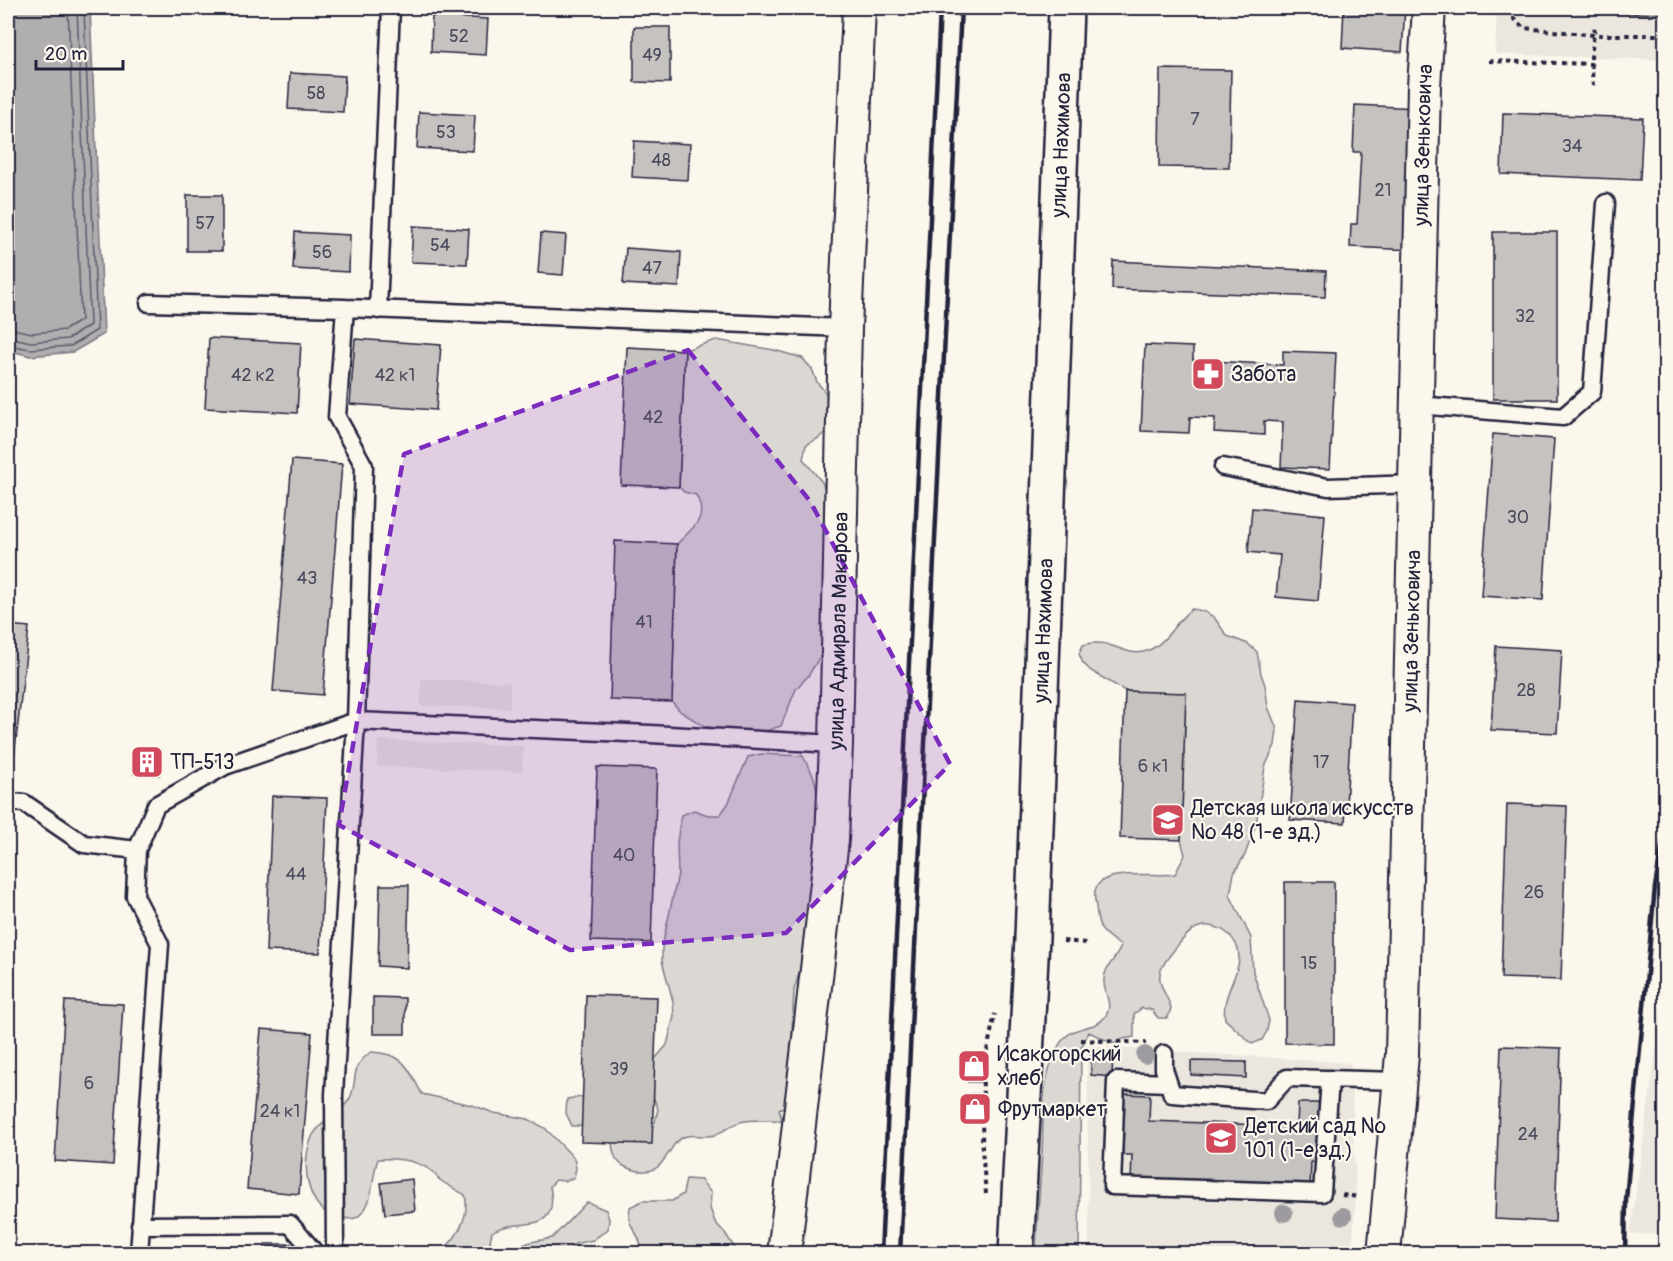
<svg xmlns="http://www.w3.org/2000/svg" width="1673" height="1261" font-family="Pangolin,sans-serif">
<rect width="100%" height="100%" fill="#fbf7ec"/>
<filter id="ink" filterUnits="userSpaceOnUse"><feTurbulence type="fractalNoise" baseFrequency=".0167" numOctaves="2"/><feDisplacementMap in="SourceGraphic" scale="12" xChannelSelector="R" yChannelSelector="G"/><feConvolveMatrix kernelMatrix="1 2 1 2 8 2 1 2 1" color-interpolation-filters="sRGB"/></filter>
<g filter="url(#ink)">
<!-- built -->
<path fill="#ebe7df" d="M1497,8H1665V60L1495,54Z
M421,679L510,682V708L420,706Z
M378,740L523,746L522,772L377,766Z
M1665,970V1234H1630L1658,1036Z
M1087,1046L1351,1063L1356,1197L1352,1253H1089Z"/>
<!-- green -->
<path fill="#dbd8d3" stroke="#7e7d87" stroke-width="1.5" d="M716,340L774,350L802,358L812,369L817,382L826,393L829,415L828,429L819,438L806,445L803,459L822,482L827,494L823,652L808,676L796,689L781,726L763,732L738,735L704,726L681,712L672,702L677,544C693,527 709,519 696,495L684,492L679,487L685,350Z
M1192,609L1203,611L1214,617L1227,636L1248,644L1257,652L1261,674L1265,685L1268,707L1277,729L1275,745L1265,767L1256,824L1245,855L1234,873L1230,895L1251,938L1253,972L1269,1020L1267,1031L1262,1040L1252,1044L1225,1019C1220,991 1248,968 1236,944C1228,929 1208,920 1193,930C1185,935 1180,943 1174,950C1169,957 1161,965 1160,974C1158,985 1168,997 1171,1008L1168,1018H1158L1152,1010L1142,1008L1134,1014V1037L1123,1039L1114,1044L1089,1032L1081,1048L1079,1253L1036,1254C1037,1220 1040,1186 1042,1152C1044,1118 1040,1086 1055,1053C1070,1019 1092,1034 1105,1017C1114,1004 1104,995 1104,982C1103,967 1117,959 1121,946C1102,932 1098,932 1096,906C1095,901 1093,893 1096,888C1104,868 1157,877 1175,874L1185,855L1181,840L1186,694L1125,691L1091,671L1083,663L1079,654L1083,645C1110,636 1125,659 1147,651C1168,643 1175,620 1192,609Z
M761,754L803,756C806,763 812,771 814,778C820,794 815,815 819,832L805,953L794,990L792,1031L797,1055L790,1104L779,1109L782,1120C768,1121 754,1118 740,1122C731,1125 724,1131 715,1135C706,1138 696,1134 687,1136C663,1142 670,1183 628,1168C614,1163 612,1151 612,1138L587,1126H572L566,1113L567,1099L581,1097L594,1098L644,1125L655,1122L658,1109L652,1094L649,1066L667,1045L674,1016L673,1001L662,961V947L678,874L677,843L681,815L694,810L708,815H720L728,804L748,757Z
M371,1052C406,1054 407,1067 422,1094L472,1105L494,1113L528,1119L545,1128L574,1158L576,1168L574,1178L565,1181L556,1180L550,1186C561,1239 516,1216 492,1232L490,1241L500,1253L437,1254C456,1242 470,1218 465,1195C457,1190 448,1186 440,1180C436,1177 434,1172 430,1170C416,1160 395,1158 378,1159C371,1177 375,1201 360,1215C355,1220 348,1219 342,1218C306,1215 299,1162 313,1135C321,1120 340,1114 349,1100C360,1080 347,1069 371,1052Z
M686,1179L701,1180L711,1193L710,1208L715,1222L725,1233L738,1253H641C642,1234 630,1230 629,1218C628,1215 630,1211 630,1207L642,1201H672L683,1194Z
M587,1202L606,1210L609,1219L608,1229L593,1240L575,1244L569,1251L570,1253H513L522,1245L531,1242L552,1238Z"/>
<!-- water -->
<path fill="#b1aeb0" stroke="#787681" stroke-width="1.5" d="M8,8H90L104,334L73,352L30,356L8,350Z"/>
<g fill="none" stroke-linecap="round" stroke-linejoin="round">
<!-- shore -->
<path stroke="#5b5a6a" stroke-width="1.5" d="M8,328L32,333L65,330L81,320L68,8
M8,337L31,342L68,339L90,325L77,8
M8,345L30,349L71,346L97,330L84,8"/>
</g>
<!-- building -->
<path fill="#c6c2c0" stroke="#22223b" stroke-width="1.5" d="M1344,8H1405L1402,52L1342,48Z
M1522,8H1661V14L1522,10Z
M432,16L488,19L486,55L431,52Z
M634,27H670V83L634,82Z
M1160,69L1231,70L1229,168L1159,167Z
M290,73L345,76L343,112L288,109Z
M1355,105L1418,108L1413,250L1350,247L1351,224H1357L1361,152H1353Z
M419,112L475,115L473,151L417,148Z
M1503,113L1643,118L1640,180L1501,174Z
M634,141L690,144L688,180L632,177Z
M187,195H222V251H187Z
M413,226L469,229L467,264L411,262Z
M295,232L350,235L349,272L293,269Z
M1493,232H1557V399H1493Z
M541,233L566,235L563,275L538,273Z
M626,248L681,252L679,287L623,284Z
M1113,261L1326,271L1325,297L1112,289Z
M209,338L301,343L297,413L205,408Z
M355,339L441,345L436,410L350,404Z
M1145,345L1193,347V360L1283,365V351L1336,353L1330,469L1281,467L1283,422L1264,421V435L1214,432L1215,418L1190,417L1189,433L1141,431Z
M627,347L685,350L679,487L621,485Z
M1493,434L1554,439L1543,600L1481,596Z
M292,460L342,464L323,695L273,691Z
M1252,508L1325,515L1318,601L1276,597L1280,555L1248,552Z
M615,541L677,544L672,702L610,700Z
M8,625L29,627L12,776H8Z
M1496,646L1562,650L1557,733L1491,730Z
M1125,691L1186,693L1181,840L1120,838Z
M1298,699L1352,703L1345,823L1290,820Z
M135,749L160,750L159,775L134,774Z
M597,767L657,769L651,943L591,941Z
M272,796L327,798L320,953L266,951Z
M1507,804L1567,806L1561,980L1501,978Z
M1285,882H1334V1044L1285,1043Z
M380,885H409L407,968L378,966Z
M586,995L657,997L652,1144L581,1142Z
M373,997L405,998V1034H373Z
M65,1001L123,1004L113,1165L55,1161Z
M261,1029L312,1033L299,1194L247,1189Z
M1501,1046L1561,1048L1555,1222L1495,1219Z
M1091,1051L1113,1052L1112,1077L1091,1075Z
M1191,1061L1246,1062V1078L1191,1075Z
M967,1062H980V1082H968Z
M970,1094H979V1112H970Z
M1124,1094L1150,1095L1149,1121L1297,1126L1298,1103H1322L1320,1162H1311L1310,1187L1131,1182L1132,1155H1122Z
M412,1179L415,1211L385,1214L381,1183Z
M265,1244H291V1254H265Z"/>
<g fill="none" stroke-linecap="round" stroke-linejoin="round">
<!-- lane casing -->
<g stroke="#22223b" stroke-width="21">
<path id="lane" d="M149,303L345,308L845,328
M378,310L391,8
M1418,405L1563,417L1592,392L1606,203
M1223,467L1328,487L1416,484
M8,802L24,803L84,844L137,850L156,805L225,766L356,721L650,734L836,744
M137,850L135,896L160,944L139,1254
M1164,1054V1069L1172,1094L1266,1101L1287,1078L1400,1081
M1168,1083L1116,1081L1112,1186L1322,1193L1330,1079
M140,1225L290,1224L316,1254
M335,1254L334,1095L356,721L364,466L337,417L345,308"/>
</g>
<!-- street casing -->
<g stroke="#22223b" stroke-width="36">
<g id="street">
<path id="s1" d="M784,1254L832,840L836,744L845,328L859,8"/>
<path id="s2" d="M1384,1254L1402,1055L1424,86L1429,8"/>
</g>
</g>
<!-- secondary casing -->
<g stroke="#22223b" stroke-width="38">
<g id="secondary">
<path id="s3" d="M1016,1254L1032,938L1066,8"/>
</g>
</g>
<!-- path -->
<path stroke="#22223b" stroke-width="4" stroke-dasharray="4.5 4.5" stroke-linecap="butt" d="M1514,8V19L1524,28L1594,35H1666
M1489,61L1592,64
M1593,86L1591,57L1595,25
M1063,941L1086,943
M1081,1040L1146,1043
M986,1194L982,1149L983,1069L995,1014
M1342,1195L1359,1197"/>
<!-- lane -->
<use href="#lane" stroke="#fbf7ec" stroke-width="16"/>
<!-- street -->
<use href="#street" stroke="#fbf7ec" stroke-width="32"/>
<!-- secondary -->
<use href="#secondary" stroke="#fbf7ec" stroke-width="33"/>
<!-- rail -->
<path stroke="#22223b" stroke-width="4.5" d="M881,1254L940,8
M900,1254L961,8
M1625,1254L1626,1200L1655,887L1666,822"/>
</g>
<!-- trees -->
<g fill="#9d9ba0">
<circle cx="1145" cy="1055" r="9"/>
<circle cx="1284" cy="1213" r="9"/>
<circle cx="1343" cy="1216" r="9"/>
</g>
</g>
<!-- marked area -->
<path fill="#7b2cbf" fill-opacity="0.2" stroke="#7b2cbf" stroke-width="4.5" stroke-dasharray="12 8" stroke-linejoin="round" d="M688,350L810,501L950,764L786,933L570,950L339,825L404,454Z"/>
<!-- icons -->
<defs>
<g id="pharmacy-square" transform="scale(1.725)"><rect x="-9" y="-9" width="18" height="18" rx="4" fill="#d1495b" stroke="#fbf7ec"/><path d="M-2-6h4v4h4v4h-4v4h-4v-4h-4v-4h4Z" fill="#fff"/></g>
<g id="building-square" transform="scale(1.725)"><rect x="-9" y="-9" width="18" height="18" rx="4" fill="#d1495b" stroke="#fbf7ec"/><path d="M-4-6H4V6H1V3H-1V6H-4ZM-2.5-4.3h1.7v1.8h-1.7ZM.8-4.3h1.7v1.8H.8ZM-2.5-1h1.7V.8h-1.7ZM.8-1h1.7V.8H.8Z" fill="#fff"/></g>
<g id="school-square" transform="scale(1.725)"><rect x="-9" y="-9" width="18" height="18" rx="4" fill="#d1495b" stroke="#fbf7ec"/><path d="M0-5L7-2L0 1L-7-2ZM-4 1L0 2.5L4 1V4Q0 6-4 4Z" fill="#fff"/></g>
<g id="shop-square" transform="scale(1.725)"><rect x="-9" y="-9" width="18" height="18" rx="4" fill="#d1495b" stroke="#fbf7ec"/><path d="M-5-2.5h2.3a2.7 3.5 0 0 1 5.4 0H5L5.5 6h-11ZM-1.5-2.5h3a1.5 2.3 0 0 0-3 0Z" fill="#fff"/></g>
</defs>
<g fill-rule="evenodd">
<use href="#pharmacy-square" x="1208" y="374"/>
<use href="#building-square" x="147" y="762"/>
<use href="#school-square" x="1168" y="820"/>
<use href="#shop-square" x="974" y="1066"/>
<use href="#shop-square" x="975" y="1109"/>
<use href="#school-square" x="1221" y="1138"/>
</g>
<g text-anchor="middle" stroke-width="4.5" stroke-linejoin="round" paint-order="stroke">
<!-- number labels -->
<g font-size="18" fill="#4b4a5c">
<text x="459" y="42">52</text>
<text x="652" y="61">49</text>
<text x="316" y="99">58</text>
<text x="1195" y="125">7</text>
<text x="446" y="138">53</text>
<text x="1572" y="152">34</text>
<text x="661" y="166">48</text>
<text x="1383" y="196">21</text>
<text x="205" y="229">57</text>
<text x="440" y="251">54</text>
<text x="322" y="258">56</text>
<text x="652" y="274">47</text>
<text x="1525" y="322">32</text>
<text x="253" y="381">42 к2</text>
<text x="395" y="381">42 к1</text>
<text x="653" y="423">42</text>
<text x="1518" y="523">30</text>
<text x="307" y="584">43</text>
<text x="644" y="628">41</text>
<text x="1526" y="696">28</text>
<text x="1321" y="768">17</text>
<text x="1153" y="772">6 к1</text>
<text x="624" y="861">40</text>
<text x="296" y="880">44</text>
<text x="1534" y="898">26</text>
<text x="1309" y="969">15</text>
<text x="619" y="1075">39</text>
<text x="89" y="1089">6</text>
<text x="280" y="1117">24 к1</text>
<text x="1528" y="1140">24</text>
</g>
<!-- street labels -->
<g font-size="21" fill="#22223b" stroke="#fbf7ec">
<text dy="7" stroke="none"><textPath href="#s3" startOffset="1110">улица Нахимова</textPath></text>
<text dy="7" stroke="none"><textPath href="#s2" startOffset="1110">улица Зеньковича</textPath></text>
<text dy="7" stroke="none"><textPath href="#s3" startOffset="624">улица Нахимова</textPath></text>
<text dy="7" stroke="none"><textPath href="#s2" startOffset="624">улица Зеньковича</textPath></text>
<text dy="7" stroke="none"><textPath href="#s1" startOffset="626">улица Адмирала Макарова</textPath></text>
</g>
<!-- poi labels -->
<g font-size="21" fill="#22223b" stroke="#fbf7ec" text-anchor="start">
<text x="1231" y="381">Забота</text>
<text x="170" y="769">ТП-513</text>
<text x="1191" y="815">Детская школа искусств<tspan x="1191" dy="24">№ 48 (1-е зд.)</tspan></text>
<text x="997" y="1061">Исакогорский<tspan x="997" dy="24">хлеб</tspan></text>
<text x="998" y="1116">Фрутмаркет</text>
<text x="1244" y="1133">Детский сад №<tspan x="1244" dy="24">101 (1-е зд.)</tspan></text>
</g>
</g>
<!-- margin -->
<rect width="1673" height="1261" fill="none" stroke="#fbf7ec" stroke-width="30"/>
<rect x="15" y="15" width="1643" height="1231" fill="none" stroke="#22223b" stroke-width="2" filter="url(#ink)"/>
<!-- scale -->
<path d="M36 60v9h87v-9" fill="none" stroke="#22223b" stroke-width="3"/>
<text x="45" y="60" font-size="18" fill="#22223b" stroke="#fbf7ec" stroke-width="4.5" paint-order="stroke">20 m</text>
</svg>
